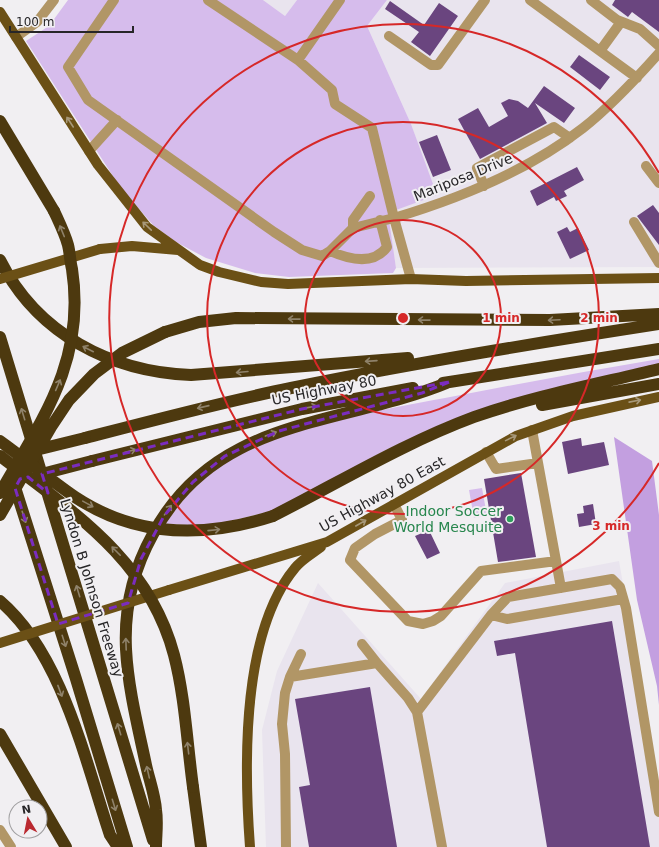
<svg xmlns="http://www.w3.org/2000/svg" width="659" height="847" font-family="'DejaVu Sans',sans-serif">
<rect width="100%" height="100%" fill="#f1eff2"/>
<!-- built -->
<path fill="#e9e4ee" d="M263,0H297L285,16Z
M387,0H659V267L396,268L387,213L436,195L411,124L367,26Z
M619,561L659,791V847H266L262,730L277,671L318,583L421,699L505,583Z"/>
<!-- green -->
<path fill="#d6bcec" d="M68,0H263L285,16L297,0H387L367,26L411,124L437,195L388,213L396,268L393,273L289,277L255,273L206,258L176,242L153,225L120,187L26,41L49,26Z
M659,359V365L444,423L386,450L276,510L210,526L165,524C183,497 206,471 236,456C295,425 379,410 445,398C516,384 588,371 659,359Z
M482,488L487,516L474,518L469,490Z"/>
<!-- forest -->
<path fill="#c39fe0" d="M614,437L652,461L659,515V705L657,686L637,600Z"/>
<!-- building -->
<path fill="#6a457f" d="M615,0H659V32L632,12L628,17L612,5Z
M390,1L424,25L439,3L458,16L430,56L411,42L419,32L385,9Z
M579,55L610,77L600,90L570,67Z
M544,86L575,108L564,123L535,103L547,123L480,159L458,119L478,108L489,127L508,116L501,103L509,99L518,101L528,108Z
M437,135L451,170L433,177L419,142Z
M577,167L584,180L564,191L567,196L556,201L554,197L537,206L530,191Z
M653,205L659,213V245L637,216Z
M567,227L570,232L578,228L589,250L570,259L557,232Z
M581,438L582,446L604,442L609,465L568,474L562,442Z
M521,473L536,557L498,562L484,479Z
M593,504L596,524L579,527L577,514L584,513L583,506Z
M429,530L440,553L427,559L415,536Z
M612,621L650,847H547L515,653L497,656L494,641Z
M370,687L397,847H309L299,787L310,785L295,699Z"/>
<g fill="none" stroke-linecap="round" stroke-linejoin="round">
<!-- minor -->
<path stroke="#b19666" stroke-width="10" d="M114,0L68,67L88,100L274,232L302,250L322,256L330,251L353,228L394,218L372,128L335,104L332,90L298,60L208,0
M530,0L637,78
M591,0L617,20L640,29L659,46
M389,36L431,65H438L485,0
M16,37L37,22L54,0
M600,51L621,22
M298,60L340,0
M89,151L117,120
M646,166L659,183
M484,186L477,168L554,127L570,138
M634,222L659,263
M353,228V220L370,196
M330,251C348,259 373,266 387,247L380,220
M411,279L394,218C461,198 528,171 583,128C611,106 635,80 659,53
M532,430L561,588
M486,452L496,469L538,463
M394,504L402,520L375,534L355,548L350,560L408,621L423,624L433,621L441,616L481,571L556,561
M491,615L507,619L623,599
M362,644L377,663
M290,677L301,654
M0,830L11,847
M286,847L285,754L282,724L285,693L290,677L377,663L408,698L417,712
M442,847L417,712L491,615L508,597L612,579L620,587L626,608L659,812"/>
<!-- major -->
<path stroke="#6b5016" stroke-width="10" d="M0,12L98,165L147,227L200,265L219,272L261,282L288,284L411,279L466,281L659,278
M100,249L132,246L178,250
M169,590L327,542L516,436L573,416L659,397
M250,847C244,766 241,633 295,568C301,560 313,553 321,547"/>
<!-- highway -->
<path stroke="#4d390f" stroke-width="12" d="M0,121L54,211
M0,260C37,334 111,372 191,375L408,358
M165,332L199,322L236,318L550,320L659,314
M0,337L153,840
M443,383L659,349
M542,405L659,384
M85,438C154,420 222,402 291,388C413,363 536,343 659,324
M92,461L302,409L413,388
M13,481L76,679L127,847
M273,516C340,482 404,443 474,417C534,396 597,384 659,369
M0,601C62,654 85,760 110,835L118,847
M0,734L66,847
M193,787L201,847
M156,847C156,835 158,822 156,810C155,795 149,779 146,765C138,727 128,688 126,649C124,608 133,570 153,534C217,415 341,427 449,382"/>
<!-- major-bridge -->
<path stroke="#6b5016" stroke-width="10" d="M0,279L100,249
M0,643L169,590"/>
<!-- highway-bridge -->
<path stroke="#4d390f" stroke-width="12" d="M0,441C25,459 49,479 75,497C137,538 205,538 273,516
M32,451L85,438
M0,456C73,512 149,560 174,655C185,697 187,743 193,787
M38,475L92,461
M0,493C43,418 86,360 72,269C70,261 70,253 68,245C65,234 59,222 54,211
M0,515L51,427L69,400L94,374L122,353L165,332"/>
</g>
<!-- one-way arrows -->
<defs><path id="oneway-shaft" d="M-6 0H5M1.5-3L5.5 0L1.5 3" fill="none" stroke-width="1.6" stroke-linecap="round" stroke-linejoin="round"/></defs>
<g stroke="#a79879">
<use href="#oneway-shaft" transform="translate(70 122) rotate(-123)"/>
<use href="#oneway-shaft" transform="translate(147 226) rotate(-136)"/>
<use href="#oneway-shaft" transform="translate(635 401) rotate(-11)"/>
<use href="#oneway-shaft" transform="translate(511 438) rotate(-26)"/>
<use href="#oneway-shaft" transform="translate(361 523) rotate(-30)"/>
</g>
<g stroke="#8f826a">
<use href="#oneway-shaft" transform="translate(62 231) rotate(-112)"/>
<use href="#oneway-shaft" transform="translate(294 319) rotate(-179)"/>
<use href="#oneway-shaft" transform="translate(424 320) rotate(-179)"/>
<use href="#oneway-shaft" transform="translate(554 320) rotate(177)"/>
<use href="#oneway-shaft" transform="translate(88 349) rotate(-153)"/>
<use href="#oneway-shaft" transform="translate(371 361) rotate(176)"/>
<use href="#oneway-shaft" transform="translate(242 372) rotate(175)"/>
<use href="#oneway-shaft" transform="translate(58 385) rotate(-67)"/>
<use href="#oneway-shaft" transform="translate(203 407) rotate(167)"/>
<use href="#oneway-shaft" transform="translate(311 407) rotate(-11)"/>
<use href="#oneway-shaft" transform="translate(23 414) rotate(-107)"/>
<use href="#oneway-shaft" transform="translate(271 434) rotate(-20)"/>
<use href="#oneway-shaft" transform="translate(130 451) rotate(-15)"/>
<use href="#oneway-shaft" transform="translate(88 504) rotate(29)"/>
<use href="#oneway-shaft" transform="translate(168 510) rotate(-54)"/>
<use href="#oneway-shaft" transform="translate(24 517) rotate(72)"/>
<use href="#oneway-shaft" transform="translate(214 530) rotate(-6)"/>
<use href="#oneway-shaft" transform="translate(116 551) rotate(-135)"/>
<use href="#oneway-shaft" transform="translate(78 591) rotate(-107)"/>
<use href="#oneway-shaft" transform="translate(64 641) rotate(72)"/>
<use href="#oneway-shaft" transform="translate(126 644) rotate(-92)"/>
<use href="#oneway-shaft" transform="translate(60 691) rotate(69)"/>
<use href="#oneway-shaft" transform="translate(119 729) rotate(-107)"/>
<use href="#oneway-shaft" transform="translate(188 748) rotate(-97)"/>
<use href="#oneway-shaft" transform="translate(148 772) rotate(-103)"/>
<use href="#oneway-shaft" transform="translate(114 805) rotate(73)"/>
</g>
<!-- marked area -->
<path fill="none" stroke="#7b2cbf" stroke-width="3" stroke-dasharray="8 5" stroke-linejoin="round" d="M449,382L422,393L279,431L225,456L193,482L164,516L141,559L128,603L58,624L15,488L20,479L28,477L48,493L42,474L302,409Z"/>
<!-- distance rings -->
<g fill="none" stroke="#d62828" stroke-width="2">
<circle cx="403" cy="318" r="98"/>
<circle cx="403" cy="318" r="196"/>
<path d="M659 463A294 294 0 1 1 659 173"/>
</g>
<!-- markers -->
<circle fill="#2e9e5b" stroke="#f1eff2" stroke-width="1.5" cx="510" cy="519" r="4"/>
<g text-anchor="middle" stroke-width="4" stroke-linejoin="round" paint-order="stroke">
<!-- street labels -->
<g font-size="14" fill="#272628" stroke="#f1eff2">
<text transform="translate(463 177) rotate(-22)" y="5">Mariposa Drive</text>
<text transform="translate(324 390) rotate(-11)" y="5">US Highway 80</text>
<text transform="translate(382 494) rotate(-29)" y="5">US Highway 80 East</text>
<text transform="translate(92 588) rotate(73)" y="5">Lyndon B Johnson Freeway</text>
</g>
<!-- leisure labels -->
<g font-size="14" fill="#27864d" stroke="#f1eff2" text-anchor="end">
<text x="502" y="516">Indoor Soccer<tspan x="502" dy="16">World Mesquite</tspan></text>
</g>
</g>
<circle cx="403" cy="318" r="6" fill="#d62828" stroke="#f1eff2" stroke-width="2"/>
<g font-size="12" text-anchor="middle" font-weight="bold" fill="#d62828" stroke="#f1eff2" stroke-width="4" stroke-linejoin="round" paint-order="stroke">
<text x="501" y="322">1 min</text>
<text x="599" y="322">2 min</text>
<text x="611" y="530">3 min</text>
</g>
<!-- north arrow -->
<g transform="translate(28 819) rotate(350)"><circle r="19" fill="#f1eff2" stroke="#a09fa1"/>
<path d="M0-3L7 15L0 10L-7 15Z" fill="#ba2930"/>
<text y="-6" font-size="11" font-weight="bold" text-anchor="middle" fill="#272628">N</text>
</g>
<!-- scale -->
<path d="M10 26v6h123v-6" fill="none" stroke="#272628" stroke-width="2"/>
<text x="16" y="26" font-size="12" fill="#272628" stroke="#f1eff2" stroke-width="3" paint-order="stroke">100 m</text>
</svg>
